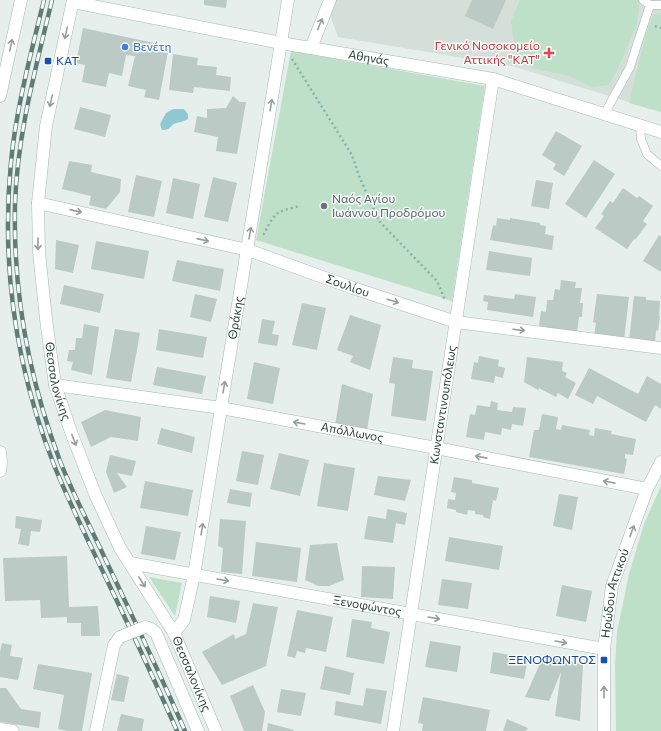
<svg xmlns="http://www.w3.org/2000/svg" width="661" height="731" font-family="Commissioner,sans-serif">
<rect width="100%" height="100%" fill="#e6efeb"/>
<!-- built -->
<path fill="#d4dfda" d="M334,0H661V112L512,66L338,37L329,12Z"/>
<!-- green -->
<path fill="#bfe0c8" d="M520,0H639L640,1L637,24L617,71L609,85L592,87L569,76L532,68L515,51L511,21Z
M661,14V112L629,103L645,37L653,15Z
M291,51L485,86L452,301L256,240Z
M661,486V731H616L615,663L617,632L629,574L644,524Z
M149,577L182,583L175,616Z"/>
<!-- water -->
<path fill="#8ec9d4" d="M173,109H184L188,114V119C183,122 179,122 174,124C169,127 170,130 162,130L160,124L166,113Z"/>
<!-- building -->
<path fill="#bbcac4" d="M204,0H227L226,8L204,5Z
M472,0H506L493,29L465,16Z
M83,28L169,46L159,100L144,97L146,90L128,86L135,56L126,55L122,76L109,73L106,87L82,82L85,65L76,63Z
M173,54L198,58L197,65L217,67L216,75L231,77L230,91L194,87L193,93L169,90Z
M233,96L240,102H246L237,154L216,151L218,137L194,132L197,116L207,118V109L226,108Z
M80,107L111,115L105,137L74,129Z
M556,131L582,146L564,176L553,169L556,164L542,155Z
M594,160L615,174L586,218L565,204Z
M69,161L92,165L91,172L121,179L120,192L106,209L89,205L91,196L62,189Z
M136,175L162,181L154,217L128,212Z
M213,177L237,183L228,222L204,217Z
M173,178L200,184L193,219L166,213Z
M536,180L553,183L549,209L531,206Z
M623,188L637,198L639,196L653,206L643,221L647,224L635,240L634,239L627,249L595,228L604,216L601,214L610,201L613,203Z
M497,218L510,220V218L540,223V225L546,226L545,234L554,236L552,250L490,240L493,225L496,226Z
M659,235L661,236V272L643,261Z
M56,240L79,245L73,273L55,269Z
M96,241L149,251L144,279L91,269Z
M489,251L532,258L530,276L486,270Z
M177,260L224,269L220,291L172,281Z
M561,280L576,282L575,288H582L580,303H583L582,317H579L577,332L547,329V327L539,326L541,311L546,312L547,300H553L555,289L560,290Z
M64,285L104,294L100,313L60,304Z
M195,294L217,299L211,322L190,317Z
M515,294L536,297L533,317L487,310L488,302L483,301L484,295L514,299Z
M597,294L629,297L624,340L594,336L596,323L593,322Z
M634,296L646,297V300L660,301L659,316H660L658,331L656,330L655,345L629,340Z
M302,303L326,308L317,350L292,345Z
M350,315L381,325L370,370L350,362L353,356L337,350Z
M262,319L275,321L272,334L279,335L277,346L258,343Z
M84,324L99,327L92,375L71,370L73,362L67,361L69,350H75L76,338H82Z
M115,329L140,333L131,382L106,378Z
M159,329L207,337L203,358L156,350Z
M479,356L499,360L498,366L505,368L503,378L495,376L494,383L471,379L474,362L478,363Z
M393,357L413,360L412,368L433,371L426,421L391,416L395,384L389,383Z
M527,357L563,362L562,371L567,373L565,377L576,383L568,399L558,393L556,397L539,388L538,390L524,382Z
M254,362L280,368L273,404L247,399Z
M157,367L206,376L202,394L153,385Z
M589,368L638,394L647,376L661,384V409L655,405L646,422L597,396L593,404L575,395Z
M342,384L373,394L367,430L335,425Z
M491,401L498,403L497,410L512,412L513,407L526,408L523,426L512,424L511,430L502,428L501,435L485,432L484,440L466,437L470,414L475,415L477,405L490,407Z
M105,410L141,417L138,441L111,437L91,447L81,422Z
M542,414L558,417L556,429L561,430L562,425L590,430L589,435L594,436L595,428L612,431L611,434L636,439L633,455L625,454V458L627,459L624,474L529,457L534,430H539Z
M161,428L195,437L192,453L157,444Z
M242,451L264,455L258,485L236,481Z
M279,453L309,460L300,496L270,489Z
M110,455L136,461L132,476L117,473L127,487L114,493L106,472Z
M324,463L355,468L348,511L317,506Z
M378,476L411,480L405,501L374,495Z
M454,477L472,480V483L499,488L496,501L493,500L490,519L483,517V515L475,514V511L468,510L467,515L456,512V510L447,508L448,499L455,500L456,493L451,492Z
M145,481L193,490L188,516L140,508Z
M230,489L252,493L250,507L227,503Z
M559,494L578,497L572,530L553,526Z
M387,509L407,513L405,525L396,523L393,543L364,539L368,516L386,519Z
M16,516L42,520L40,532L31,531L29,546L18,544L21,529L15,528Z
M220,519L246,521L242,574L221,572L223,548L218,546Z
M146,526L181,532L175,560L141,554Z
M449,537L503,546L499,570L445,561Z
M256,542L301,548L297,582L252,576Z
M337,543L344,580L329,586H318L305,580L310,545Z
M67,556L69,607L98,606L100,636H81V623H67V617L41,618L40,600L5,601L3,558Z
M362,566L395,567L393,599L361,597Z
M442,579L472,583L468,609L438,605Z
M562,585L592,591L586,622L556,616Z
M210,596L240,601L236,623L207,617Z
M253,603L278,607L266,666L222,685L202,652L234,634L235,639L246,634Z
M297,610L333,617L326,652L306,648L305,653L297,651L295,658L287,656Z
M352,619L372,622L371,628L390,632L384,664L346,657Z
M430,641L461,646L457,672L425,667Z
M2,643L12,645L10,656L23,658L18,680L0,677V652Z
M493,652L528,658L524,679L490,673Z
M543,657L583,664L580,721L555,716L561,672L549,701L525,697Z
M38,664L92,673L82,731H68L58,729L64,695L33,689Z
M325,666L354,673L350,695L320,689Z
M117,674L129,677L124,702L111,700Z
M253,685L265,712L262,731H244L230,696Z
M0,688H6L21,709L41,712L39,728L0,722Z
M366,688L387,691L381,724L334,715L336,701L363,706Z
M281,689L306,693L301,716L277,712Z
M423,697L490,710L486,731H422L423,724L418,723Z
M121,714L144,719L142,731H117Z
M507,719L528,728L526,731H503Z
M268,723L294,730L293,731H267Z"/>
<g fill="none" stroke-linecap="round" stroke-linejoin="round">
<!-- service casing -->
<g stroke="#a8b8b2" stroke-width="9">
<path id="service" d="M643,0L650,5H661
M605,113L630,67L637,45L650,5
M640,125L641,139L647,154L661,166"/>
</g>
<!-- minor casing -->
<g stroke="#a8b8b2" stroke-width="13">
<g id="minor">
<path id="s1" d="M73,0L46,126L38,203L39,252L46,319L55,385L71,432L95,494L120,548L174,633L216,731"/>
<path id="s2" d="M73,2L281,43L493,79L661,132"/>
<path d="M311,48L330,0"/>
<path d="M0,96L21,0"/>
<path id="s3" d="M38,203L248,250L353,288L456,322L661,348"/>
<path id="s4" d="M55,385L221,408L436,448L647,489"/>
<path d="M0,452L1,462L0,471"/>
<path id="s5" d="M130,563L604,649"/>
<path d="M145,627L151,629L156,633L198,731"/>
<path id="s6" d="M174,633L184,620L194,575L220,415L221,408L288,0"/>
<path d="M0,729L13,731"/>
<path d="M96,731L114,645L120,637"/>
<path id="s7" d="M393,731L493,79"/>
<path id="s8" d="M604,731V649L612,586L647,489L661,462"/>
</g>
</g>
<!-- path -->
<path stroke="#86b3a5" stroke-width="2.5" stroke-dasharray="2 3" stroke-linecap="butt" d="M655,26L661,28
M292,59L352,155L359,176L379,221L437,281L445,300
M263,234H264C267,228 272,217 278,213C284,209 293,208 299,206"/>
<!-- service -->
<use href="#service" stroke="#fff" stroke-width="8"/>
<!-- minor -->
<use href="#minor" stroke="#fff" stroke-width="12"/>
<!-- rail casing -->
<g stroke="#5f7d75" stroke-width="4.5">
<path id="rail" d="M44,0C31,53 16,109 11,162C1,266 16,368 54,465C69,502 87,538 104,574C129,626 154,678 177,731
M52,0C36,67 17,135 15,205C13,293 29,379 60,461C72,492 88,522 102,552C130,612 159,671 185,731"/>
</g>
<!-- rail -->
<use href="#rail" stroke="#f7fbf9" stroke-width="3" stroke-dasharray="9" stroke-linecap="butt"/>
<!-- minor-bridge casing -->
<g stroke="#a8b8b2" stroke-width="13" stroke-linecap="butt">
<path id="minor-bridge" d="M120,637L145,627"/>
</g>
<!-- minor-bridge -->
<use href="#minor-bridge" stroke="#fff" stroke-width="12"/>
</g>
<!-- one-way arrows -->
<defs><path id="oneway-shaft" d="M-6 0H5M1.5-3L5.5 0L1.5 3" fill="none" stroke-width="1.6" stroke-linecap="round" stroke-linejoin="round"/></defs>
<g stroke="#92a09c">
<use href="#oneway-shaft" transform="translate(320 24) rotate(-68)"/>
<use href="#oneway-shaft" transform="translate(66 33) rotate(102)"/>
<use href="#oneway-shaft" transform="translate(11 45) rotate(-78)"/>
<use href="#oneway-shaft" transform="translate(51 101) rotate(102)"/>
<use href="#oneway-shaft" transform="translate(271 105) rotate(-81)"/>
<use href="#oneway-shaft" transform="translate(76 211) rotate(13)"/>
<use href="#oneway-shaft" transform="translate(250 233) rotate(-81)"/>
<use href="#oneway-shaft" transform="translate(203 240) rotate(13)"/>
<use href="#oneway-shaft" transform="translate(38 244) rotate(90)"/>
<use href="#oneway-shaft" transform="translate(393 301) rotate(18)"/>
<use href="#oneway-shaft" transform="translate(519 330) rotate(7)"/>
<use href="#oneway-shaft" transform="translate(224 387) rotate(-80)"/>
<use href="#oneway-shaft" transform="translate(299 423) rotate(-170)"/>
<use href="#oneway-shaft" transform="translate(74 440) rotate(69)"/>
<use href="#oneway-shaft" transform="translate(481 457) rotate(-169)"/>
<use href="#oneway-shaft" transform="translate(609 482) rotate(-169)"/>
<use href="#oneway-shaft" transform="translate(202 529) rotate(-81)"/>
<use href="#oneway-shaft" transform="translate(632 531) rotate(-70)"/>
<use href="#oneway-shaft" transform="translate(223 580) rotate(10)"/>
<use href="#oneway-shaft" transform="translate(142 582) rotate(58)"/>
<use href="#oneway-shaft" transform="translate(434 618) rotate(10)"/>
<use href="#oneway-shaft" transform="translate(561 642) rotate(10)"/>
<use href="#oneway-shaft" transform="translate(604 692) rotate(-90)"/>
</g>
<!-- markers -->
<circle fill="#3f7fe0" stroke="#f7fbf9" stroke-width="1.5" cx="125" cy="47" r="4"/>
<path fill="#e0444e" stroke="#f7fbf9" stroke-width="1.5" d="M547 47h4v4h4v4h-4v4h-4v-4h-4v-4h4z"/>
<g fill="#1a4fb4" stroke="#f7fbf9" stroke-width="1.5">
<rect x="44" y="57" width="8" height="8" rx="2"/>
<rect x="600" y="656" width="8" height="8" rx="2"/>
</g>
<circle fill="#6b7280" stroke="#f7fbf9" stroke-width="1.5" cx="324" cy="206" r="4"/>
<g text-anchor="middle" stroke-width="3" stroke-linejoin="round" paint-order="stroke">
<!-- health labels -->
<g font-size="12" fill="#be3a42" stroke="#f7fbf9" text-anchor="end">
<text x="540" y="50">Γενικό Νοσοκομείο<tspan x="540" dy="14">Αττικής "ΚΑΤ"</tspan></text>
</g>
<!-- shop labels -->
<g font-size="12" fill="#366cbe" stroke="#f7fbf9" text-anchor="start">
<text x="133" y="51">Βενέτη</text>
</g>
<!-- street labels -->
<g font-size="12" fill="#24423a" stroke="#f7fbf9">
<text dy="4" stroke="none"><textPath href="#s2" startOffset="301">Αθηνάς</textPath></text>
<text dy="4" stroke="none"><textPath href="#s3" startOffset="321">Σουλίου</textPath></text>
<text dy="4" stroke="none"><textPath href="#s6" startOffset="323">Θράκης</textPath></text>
<text dy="4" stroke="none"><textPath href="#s1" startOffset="386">Θεσσαλονίκης</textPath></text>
<text dy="4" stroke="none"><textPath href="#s7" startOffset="330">Κωνσταντινουπόλεως</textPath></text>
<text dy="4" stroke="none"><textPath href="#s4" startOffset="301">Απόλλωνος</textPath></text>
<text dy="4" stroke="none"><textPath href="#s8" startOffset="139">Ηρώδου Αττικού</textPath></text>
<text dy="4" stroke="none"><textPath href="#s5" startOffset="241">Ξενοφώντος</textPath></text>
<text dy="4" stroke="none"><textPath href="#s1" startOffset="710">Θεσσαλονίκης</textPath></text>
</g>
<!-- transit labels -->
<g font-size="12" fill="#164399" stroke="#f7fbf9" text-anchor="start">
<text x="56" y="65">ΚΑΤ</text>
<text x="596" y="664" text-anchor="end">ΞΕΝΟΦΩΝΤΟΣ</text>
</g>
<!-- worship labels -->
<g font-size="12" fill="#5b616d" stroke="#f7fbf9" text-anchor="start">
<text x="332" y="203">Ναός Αγίου<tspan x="332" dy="14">Ιωάννου Προδρόμου</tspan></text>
</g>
</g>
</svg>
